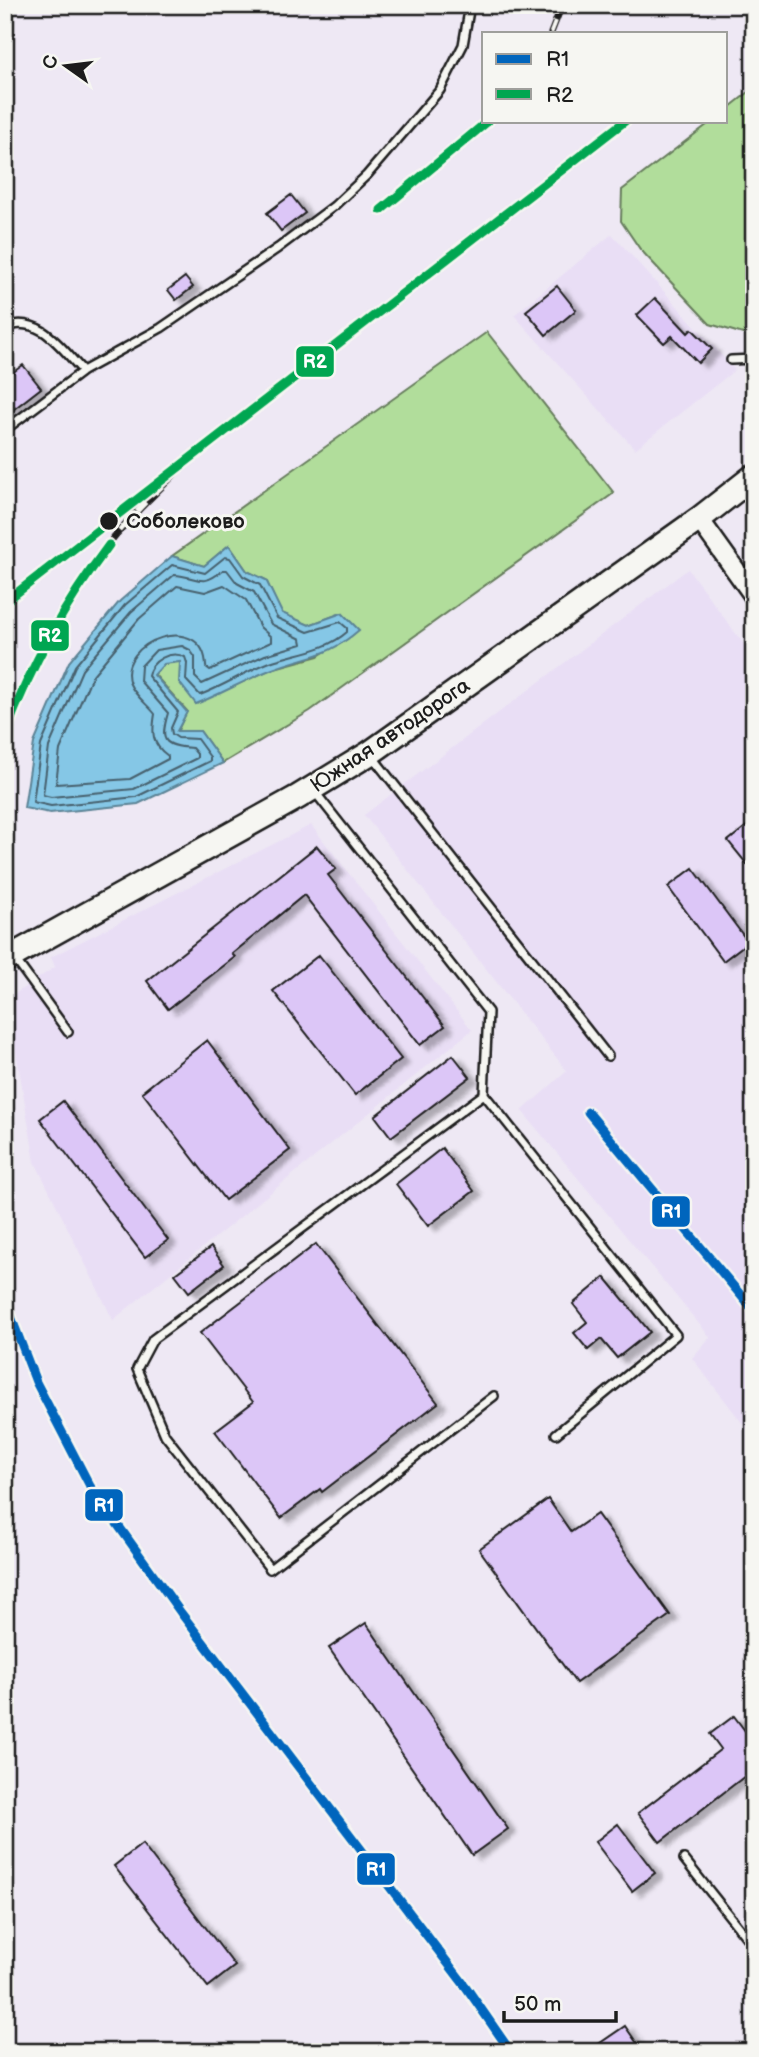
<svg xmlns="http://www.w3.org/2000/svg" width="759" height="2057" font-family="'Balsamiq Sans',sans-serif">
<defs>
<filter id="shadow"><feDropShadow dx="8" dy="4.5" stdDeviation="2" flood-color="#0004"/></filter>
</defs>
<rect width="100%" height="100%" fill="#eee8f4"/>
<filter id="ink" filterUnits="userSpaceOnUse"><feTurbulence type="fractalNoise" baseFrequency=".0143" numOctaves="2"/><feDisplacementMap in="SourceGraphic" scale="14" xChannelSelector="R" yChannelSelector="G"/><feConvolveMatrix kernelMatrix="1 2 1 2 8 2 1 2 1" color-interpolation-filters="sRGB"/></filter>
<g filter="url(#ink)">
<!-- built -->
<path fill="#e9def5" d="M612,234L735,370L635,449L514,315Z
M688,569L754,658V1438L692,1358L710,1337L522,1111L567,1071L364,815Z
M311,825L472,1030L113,1320L35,1162L7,999L55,967L51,957Z"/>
<!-- green -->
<path fill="#b1dd9b" stroke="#667c5c" stroke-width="2" d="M754,88V337H753L710,324L640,249L621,221L622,190L712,121H726V110Z
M487,332L614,493L310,711L223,763L200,731L177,732L187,711L154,674L164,664L180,661L196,704L271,669L318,656L358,630L342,613L309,625L281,613L266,580L247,571L229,545L204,566L172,556Z"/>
<!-- water -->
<path fill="#85c7e6" stroke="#5b8395" stroke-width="2" d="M229,545L247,571L266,580L282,613L309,625L342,613L359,630C326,659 307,655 270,670C245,680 221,694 196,704L179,682L180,662L164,664L154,675L187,712L177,731H200L223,763L138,804L50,813L24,808L34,743L69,662L120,601L172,556L204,566Z"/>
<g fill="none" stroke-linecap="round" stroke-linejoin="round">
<!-- shore -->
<path stroke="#46606d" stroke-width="2" d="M225,557L230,558L243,576L260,585L277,618L308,632L340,622L347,628V632C326,651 296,653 270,662C246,671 224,686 200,695L186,680L187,663L185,657C170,650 151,660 148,676L178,712L171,728L172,734L178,738L197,739L210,757V761L136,797L51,806L33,802L41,745L75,666L125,605L172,565L205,573Z
M223,570H227L237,583L254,592L271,624L301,639L302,644L265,655L202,684L195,677V657L190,650L182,646L156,650L141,666L140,681L168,713C160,740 162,746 192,748L197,754V758L134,789L51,797L43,795L49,747L82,670L131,612L174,575C198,576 201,589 223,570Z
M224,585L246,600L260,627L271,637V642L210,670L206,667C205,609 114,641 130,684C135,696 147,704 155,714C152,732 151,744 168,756V759L130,779L56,784L60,750L92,676L139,619L177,586L205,592Z"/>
</g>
<!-- building -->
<path fill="#dcc6f7" stroke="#1c1c1c" stroke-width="2" filter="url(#shadow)" d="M291,195L305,213L281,231L267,213Z
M185,277L193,287L176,300L168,290Z
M557,286L576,310L546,335L526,311Z
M655,298L688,333L692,329L712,349L698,363L672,336L664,343L637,315Z
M23,365L41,388L5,416V378Z
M754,820V873L728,841Z
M317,846L336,869L328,875L445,1026L420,1045L304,895L232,954L235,957L168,1009L147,981Z
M693,868L748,942L723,961L668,887Z
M319,955L401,1059L355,1095L273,991Z
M207,1040L290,1150L225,1200L142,1092Z
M453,1055L470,1077L391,1137L375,1116Z
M63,1101L168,1240L145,1257L40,1119Z
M442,1148L474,1191L428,1226L396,1184Z
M316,1244L438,1403L322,1492L320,1489L281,1518L215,1431L253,1402L200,1333Z
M211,1247L224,1265L189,1292L175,1274Z
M605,1277L650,1332L617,1358L601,1339L588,1350L574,1333L587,1322L573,1304Z
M548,1499L571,1532L597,1514L670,1615L576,1683L479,1549Z
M366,1623L508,1829L472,1855L329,1648Z
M734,1716L754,1743V1769L660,1842L638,1813L721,1749L710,1734Z
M618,1824L655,1873L632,1891L595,1842Z
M142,1844L235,1966L208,1987L114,1866Z
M625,2026L643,2052H587Z"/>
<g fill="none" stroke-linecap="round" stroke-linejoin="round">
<!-- service casing -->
<g stroke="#1c1c1c" stroke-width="12">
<path id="service" d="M5,327C40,314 61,348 83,371
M731,360L754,359
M5,430L83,371L161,328L278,248L334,206L367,175L440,90L463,45L470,5
M372,756L608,1056
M315,792L488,1012L484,1094L676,1335L556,1434
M15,959L68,1032
M484,1094L153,1339L137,1369L165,1435L270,1569L494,1396
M684,1859L754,1947"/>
</g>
<!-- tertiary casing -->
<g stroke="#1c1c1c" stroke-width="23">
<path id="tertiary" d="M699,519L754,596"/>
</g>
<!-- primary casing -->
<g stroke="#1c1c1c" stroke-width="28">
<path id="primary" d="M5,960L298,797L370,753L699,519L754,476"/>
</g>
<!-- service -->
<use href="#service" stroke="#f6f6f2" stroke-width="7"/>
<!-- tertiary -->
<use href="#tertiary" stroke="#f6f6f2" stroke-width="18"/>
<!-- primary -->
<use href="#primary" stroke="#f6f6f2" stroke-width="23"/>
<!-- rail casing -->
<g stroke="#1c1c1c" stroke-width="7">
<path id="rail" d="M551,33L562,5
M381,210L488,121
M5,734C32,663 66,596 114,537C142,504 174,475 206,446
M588,1112L754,1311
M5,1301L36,1382L90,1486L181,1613L466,1987L511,2052"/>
</g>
<!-- rail -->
<use href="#rail" stroke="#f6f6f2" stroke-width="4.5" stroke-dasharray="13" stroke-linecap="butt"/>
<!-- rail-1 casing -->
<g stroke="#f6f6f2" stroke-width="14">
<path id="rail-1" d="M588,1112L754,1311
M5,1301L36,1382L90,1486L181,1613L466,1987L511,2052"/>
</g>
<!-- rail-2 casing -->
<g stroke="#f6f6f2" stroke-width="14">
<path id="rail-2" d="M381,210L488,121
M5,602L625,121
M5,734C32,663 64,605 109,545"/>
</g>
<!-- rail-1 -->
<use href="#rail-1" stroke="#0065bd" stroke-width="9"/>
<!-- rail-2 -->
<use href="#rail-2" stroke="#00a651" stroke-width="9"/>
</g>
</g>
<!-- markers -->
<circle fill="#1c1c1c" stroke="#f6f6f2" stroke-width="2.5" cx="109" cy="521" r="10"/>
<g text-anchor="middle" stroke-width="6" stroke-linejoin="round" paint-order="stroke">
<!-- stop labels -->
<g font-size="21" font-weight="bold" fill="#1c1c1c" stroke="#f6f6f2" text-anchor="start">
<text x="126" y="528">Соболеково</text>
</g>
<!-- street labels -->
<g font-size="21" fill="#1c1c1c" stroke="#f6f6f2">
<text transform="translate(390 735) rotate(-34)" y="7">Южная автодорога</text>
</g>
</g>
<g stroke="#f6f6f2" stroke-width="2.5">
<rect x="295" y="345" width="40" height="33" rx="7" fill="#00a651"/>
<rect x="30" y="619" width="40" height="33" rx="7" fill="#00a651"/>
<rect x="651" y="1195" width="40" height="33" rx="7" fill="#0065bd"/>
<rect x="84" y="1488" width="40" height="34" rx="7" fill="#0065bd"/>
<rect x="356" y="1852" width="40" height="34" rx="7" fill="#0065bd"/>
</g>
<g font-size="19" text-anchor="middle" font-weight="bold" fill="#fff">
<text x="315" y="368">R2</text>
<text x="50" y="642">R2</text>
<text x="671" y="1218">R1</text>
<text x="104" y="1512">R1</text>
<text x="376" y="1876">R1</text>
</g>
<!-- margin -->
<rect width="759" height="2057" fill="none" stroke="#f6f6f2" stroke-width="28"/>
<rect x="14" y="14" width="731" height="2029" fill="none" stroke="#1c1c1c" stroke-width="2.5" filter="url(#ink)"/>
<!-- legend -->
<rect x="482" y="32" width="245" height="91" fill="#f6f6f2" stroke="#9f9f9c" stroke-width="2"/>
<rect x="496" y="54" width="35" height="10" fill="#0065bd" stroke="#9f9f9c" stroke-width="2"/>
<text x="546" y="66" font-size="21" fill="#1c1c1c">R1</text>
<rect x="496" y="89" width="35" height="10" fill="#00a651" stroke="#9f9f9c" stroke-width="2"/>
<text x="546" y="102" font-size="21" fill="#1c1c1c">R2</text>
<!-- north arrow -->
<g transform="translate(66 66) rotate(284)" stroke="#f6f6f2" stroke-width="5" paint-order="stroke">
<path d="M0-5L12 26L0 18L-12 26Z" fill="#1c1c1c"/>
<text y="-10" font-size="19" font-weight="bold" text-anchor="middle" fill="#1c1c1c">С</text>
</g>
<!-- scale -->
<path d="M504 2011v10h112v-10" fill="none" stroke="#1c1c1c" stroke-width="3.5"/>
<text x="514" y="2011" font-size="21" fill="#1c1c1c" stroke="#f6f6f2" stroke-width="5" paint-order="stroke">50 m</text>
</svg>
